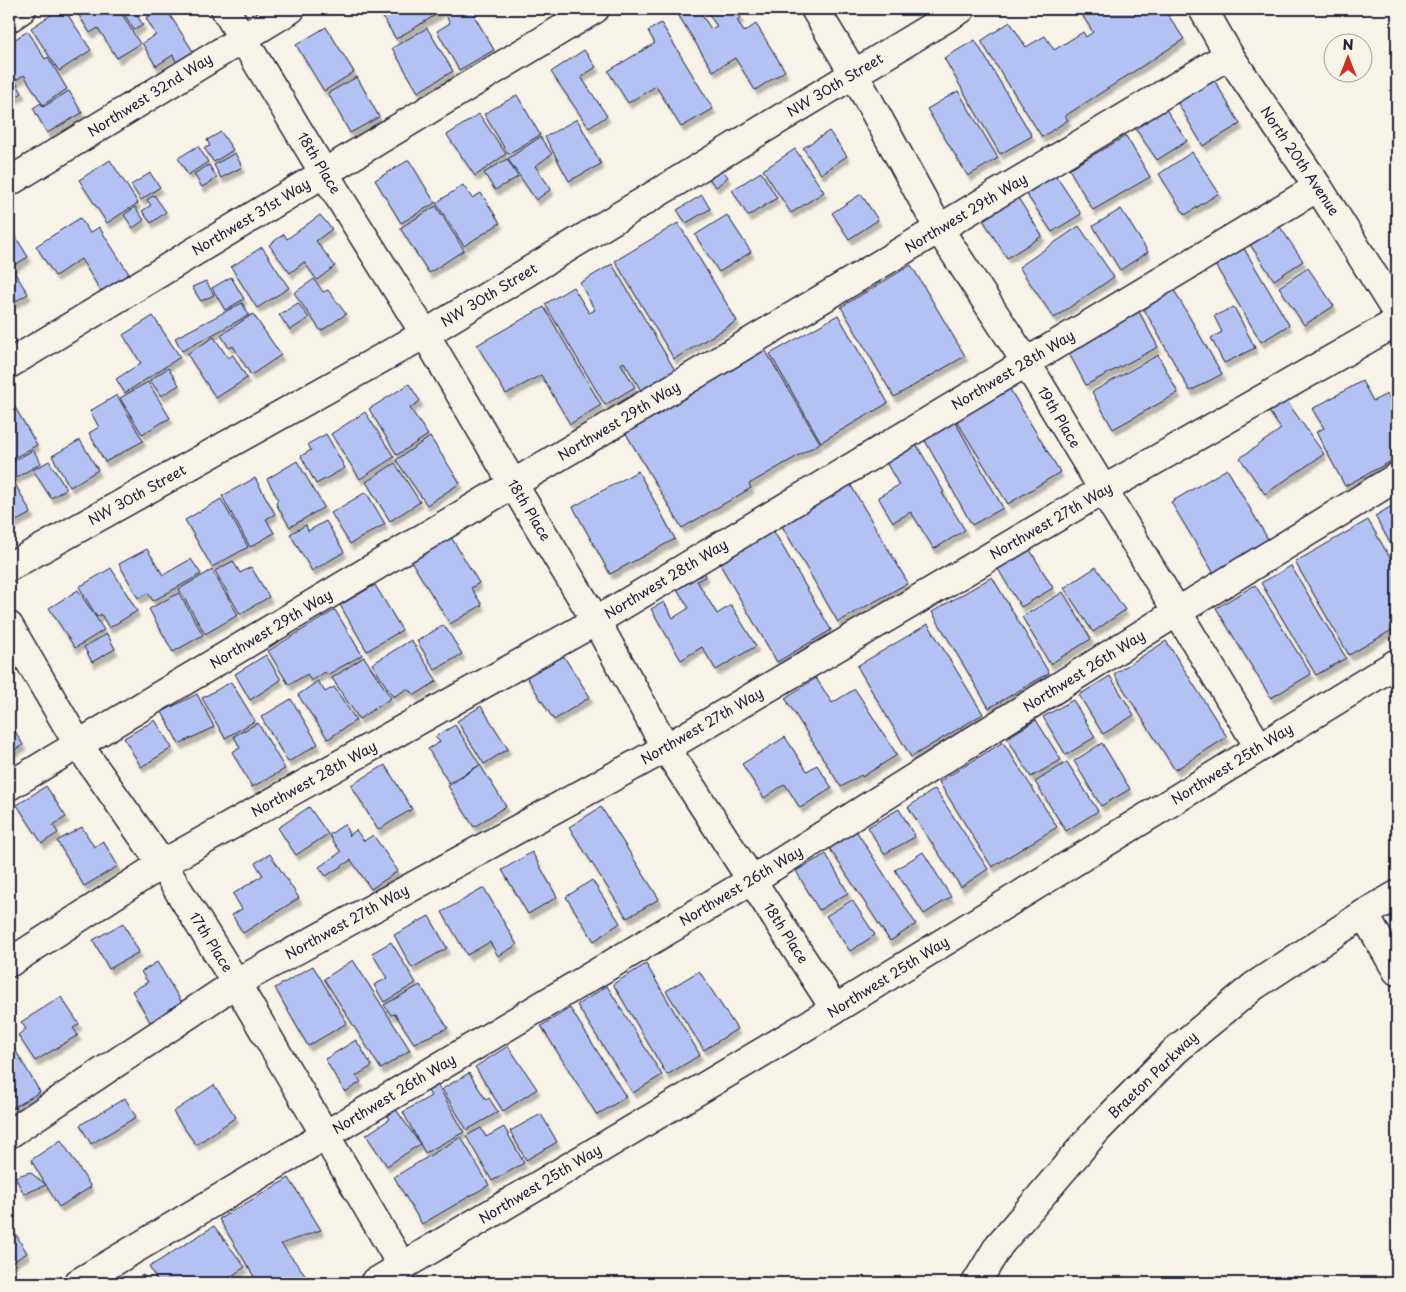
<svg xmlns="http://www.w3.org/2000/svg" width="1406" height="1292" font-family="'Playpen Sans',sans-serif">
<defs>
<filter id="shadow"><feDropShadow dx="3" dy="5.5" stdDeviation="1" flood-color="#0004"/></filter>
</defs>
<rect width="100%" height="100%" fill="#f7f3e8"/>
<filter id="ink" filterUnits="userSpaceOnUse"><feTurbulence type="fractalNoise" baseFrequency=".02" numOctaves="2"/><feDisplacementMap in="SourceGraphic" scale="10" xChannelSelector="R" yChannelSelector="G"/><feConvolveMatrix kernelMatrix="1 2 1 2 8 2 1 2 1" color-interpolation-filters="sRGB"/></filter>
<g filter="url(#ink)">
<!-- building -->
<path fill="#b4c2f3" stroke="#22223b" filter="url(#shadow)" d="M60,9H64L91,50L59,71L31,28Z
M75,9H110L114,15L120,11L140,44L117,58L98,28L90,33Z
M121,9H138L134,11L143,25L134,30Z
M161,9H166L194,53L177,63L173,55L156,66L142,43L156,35L146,18Z
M378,9H438L442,11L396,39Z
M455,9H470L494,50L459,70L437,31L450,23L445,14Z
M680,9H698L711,29L717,26L708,13L714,9H735L741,17L737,20L744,32L756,24L785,71L755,90L735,58L713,71L676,11Z
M1082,9H1164L1184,39L1065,116L1068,120L1042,137L981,41L1010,22L1026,47L1045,36L1054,50L1083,32L1086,37L1093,32L1079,10Z
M661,23L713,109L681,127L656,86L628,103L608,71L655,43L648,31Z
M326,27L354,72L324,91L296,45Z
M427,28L453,71L418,92L392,48Z
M28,31L45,59L48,57L67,89L43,105L24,75L16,80L9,68V43Z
M975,40L1032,136L1000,154L944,58Z
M584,50L596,67L581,77L607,116L589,128L551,72Z
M13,77L22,93L9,101V80Z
M357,77L379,117L350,133L328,93Z
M1213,78L1240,124L1203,146L1176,100Z
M69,91L82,113L47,133L33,108L41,103L43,107Z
M958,91L998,158L968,176L927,109Z
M517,95L540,135L508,154L484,114Z
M1163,105L1187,141L1157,160L1133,125Z
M479,114L506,154L475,176L447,135Z
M577,119L601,164L569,181L545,137Z
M829,131L847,156L821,174L803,148Z
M221,132L233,150L214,162L204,148L210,146L207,140Z
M1126,136L1150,177L1093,210L1069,169Z
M540,137L552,154L535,166L551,189L536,200L508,159Z
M198,146L208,162L188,175L178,158Z
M795,149L824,192L791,213L763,170Z
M1192,152L1219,193L1185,215L1159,174Z
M235,153L242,167L221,178L214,165Z
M507,159L518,177L495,190L484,173Z
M110,160L138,203L107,223L79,180Z
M409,160L435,203L401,223L375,180Z
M717,163L728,177L716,187L705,174Z
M209,165L217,178L202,187L194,174Z
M761,172L777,198L748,216L732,190Z
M150,173L160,187L141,200L131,185Z
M1054,173L1081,214L1052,232L1025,192Z
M463,185L472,198L481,193L500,223L464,246L436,203Z
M1015,193L1042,236L1007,258L980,215Z
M861,194L878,220L849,239L832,213Z
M154,195L166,212L151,223L142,211L151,205L147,200Z
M702,195L710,209L686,223L677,210Z
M436,206L464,250L429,273L400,228Z
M135,207L144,220L133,228L124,215Z
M1121,209L1148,252L1120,270L1093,226Z
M320,215L332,229L316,241L335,266L317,280L304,262L290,273L269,245L284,234L287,239Z
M727,215L751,252L719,272L695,235Z
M80,218L90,233L99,227L129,274L101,291L81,259L55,276L36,246Z
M1274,218L1303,261L1274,280L1245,237Z
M678,223L737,321L674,359L615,261Z
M9,226L28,257L11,267L28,294L9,305Z
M1079,226L1114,277L1054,318L1019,267Z
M1239,240L1289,325L1261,342L1210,256Z
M262,247L289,288L257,308L231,267Z
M612,264L676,372L642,392L624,362L621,364L635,387L605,405L545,304L573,287L589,313L595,310L580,283Z
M911,265L965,356L894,397L841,307Z
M1308,268L1334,306L1304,325L1279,287Z
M231,277L244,299L225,310L212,288Z
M314,279L323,292L328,290L346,314L321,331L294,293Z
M206,281L214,295L201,301L192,287Z
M1171,285L1222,374L1190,391L1140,302Z
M242,303L249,315L182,351L175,338Z
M298,303L309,318L290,330L279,315Z
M544,307L601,405L570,424L541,375L506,394L477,345Z
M1234,307L1255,348L1224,363L1211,338L1222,332L1214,316Z
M1137,308L1158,347L1086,385L1065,346Z
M253,314L281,355L251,375L233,346L229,348L221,335Z
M838,315L888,403L821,442L770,354Z
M153,316L180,357L125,393L116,379L141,363L123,335Z
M214,337L228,358L233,355L247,378L216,398L187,354Z
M761,343L820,443L749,484L751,488L682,528L625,432Z
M1158,355L1178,393L1113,429L1092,392Z
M168,368L179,385L161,396L150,380Z
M1362,381L1373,401L1387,394L1397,413V458L1345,486L1316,432L1324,428L1312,409Z
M148,382L170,418L142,434L120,398Z
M1006,383L1060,472L1008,504L953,415Z
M409,384L420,401L410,408L428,435L397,455L369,409Z
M1281,393L1324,454L1265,494L1240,458L1281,429L1264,404Z
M117,395L143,441L105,462L89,433L99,427L90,411Z
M10,399L37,445L9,461V400Z
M365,412L394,457L360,479L331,434Z
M953,418L1003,508L972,525L922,435Z
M326,434L345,468L316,484L301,456L311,450L308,444Z
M430,437L460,483L427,505L396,460Z
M912,437L944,492L942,493L965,530L934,549L911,512L893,522L878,497L899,485L882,455Z
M80,440L98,470L70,487L52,456Z
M33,450L41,463L14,479L9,469V464Z
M49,461L66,489L51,498L33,470Z
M297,461L324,507L290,527L276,504L278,499L267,479Z
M395,463L420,502L390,521L366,482Z
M1227,469L1273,548L1218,580L1171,502Z
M638,471L675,539L610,574L573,507Z
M9,473L31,513L9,525Z
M255,478L275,514L266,519L274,533L250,547L222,496Z
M847,479L908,583L838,622L778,519Z
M366,492L385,524L350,544L331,513Z
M221,499L248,547L212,567L185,520Z
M1397,503V555L1375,516Z
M1368,520L1397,570V627L1349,655L1295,562Z
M326,521L344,552L312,571L290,534L306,525L308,531Z
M773,530L831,630L777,662L718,561Z
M451,537L479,583L471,588L482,605L450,624L411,561Z
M147,549L163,575L191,559L201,574L153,601L148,593L138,598L119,564Z
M1030,550L1053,588L1021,607L998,569Z
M233,561L240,573L251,567L269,597L240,614L215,571Z
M1291,566L1346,658L1316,675L1261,583Z
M1096,567L1125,610L1093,632L1064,588Z
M111,568L137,611L109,628L101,614L97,617L79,587Z
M702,568L706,576L697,581L717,614L731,605L756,646L716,670L702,647L681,660L651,609L664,602L673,618L689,608L674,584Z
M212,570L238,615L205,634L179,589Z
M992,577L1049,673L989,708L932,612Z
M375,585L402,630L367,651L340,605Z
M1255,585L1311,674L1271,698L1216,608Z
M78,590L104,630L75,648L49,608Z
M1063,592L1091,639L1050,664L1022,617Z
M179,593L203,635L173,652L149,609Z
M335,610L362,655L327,675L325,672L311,681L307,674L289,685L268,651Z
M928,624L983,714L911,757L857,666Z
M444,625L462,654L435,670L417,641Z
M107,634L115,649L92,662L84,647Z
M411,640L437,681L415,695L407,689L393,697L372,664Z
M1166,641L1227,737L1175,770L1114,674Z
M562,654L590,697L554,720L526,676Z
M266,655L281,680L250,700L235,674Z
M364,657L391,698L359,719L332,678Z
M1110,676L1134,715L1103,734L1079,695Z
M816,678L832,703L855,689L897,755L862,777L861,775L841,787L785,698Z
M318,681L325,692L334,687L356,720L328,739L298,695Z
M231,682L255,721L225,738L202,698Z
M197,694L214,727L179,744L162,712Z
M291,699L318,744L288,762L261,717Z
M1073,700L1095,737L1066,755L1043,717Z
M481,706L508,749L484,764L457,721Z
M155,720L172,748L141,767L124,738Z
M1036,720L1061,760L1031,777L1007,738Z
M9,721L23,745L9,753Z
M258,723L285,769L252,787L232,752L240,748L234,736Z
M455,725L480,765L449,783L428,749L440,742L435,737Z
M785,737L807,771L817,765L832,788L800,808L785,784L764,798L742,764Z
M1003,742L1057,827L992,867L939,782Z
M1102,743L1130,789L1101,806L1074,761Z
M1067,762L1098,811L1066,831L1035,782Z
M385,765L412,809L378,830L351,785Z
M480,765L506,806L474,827L448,786Z
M46,786L66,817L53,825L58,833L42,843L17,805Z
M935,789L988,869L961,887L908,807Z
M309,807L328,834L296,855L278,828Z
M601,807L659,899L627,918L569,827Z
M899,809L915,837L884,854L868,827Z
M345,824L349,836L356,830L364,841L373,835L398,871L371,889L351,860L326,876L319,867L341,852L329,835Z
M82,827L94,847L103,841L118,866L84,886L57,841Z
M855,829L916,924L890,941L828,846Z
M532,852L557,897L528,914L502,870Z
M923,852L951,897L924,914L895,870Z
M270,854L299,898L243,933L232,915L242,909L233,894L263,875L255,863Z
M826,854L848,893L819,910L796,871Z
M592,880L620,923L594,941L566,897Z
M484,888L517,945L498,956L490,942L467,955L442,912Z
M852,900L875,935L850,951L826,916Z
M429,916L447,948L412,968L394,935Z
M123,923L139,952L109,969L93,940Z
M391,942L416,983L384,1002L374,985L387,978L372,953Z
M353,960L410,1050L381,1069L324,979Z
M157,962L184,1006L152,1025L132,991L148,982L141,972Z
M646,964L700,1055L667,1075L613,984Z
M313,966L347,1023L308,1046L275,988Z
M699,971L737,1029L704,1050L666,991Z
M420,985L448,1028L414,1043L395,1014L391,1015L384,1005Z
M607,986L662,1075L633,1093L577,1005Z
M61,997L79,1024L73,1028L78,1035L35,1061L18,1035L26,1029L21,1022Z
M570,1008L626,1097L597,1115L541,1026Z
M356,1040L372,1066L356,1076L361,1082L345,1092L325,1059Z
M508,1046L537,1089L503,1111L475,1067Z
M14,1048L40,1092L9,1110V1051Z
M469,1073L486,1100L489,1098L498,1112L467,1130L442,1089Z
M437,1084L464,1132L425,1153L403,1112L431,1096L427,1089Z
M214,1085L236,1117L196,1145L173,1112Z
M125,1098L136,1117L91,1144L80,1125Z
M395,1108L420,1144L387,1166L366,1135L390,1119L387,1114Z
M541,1114L557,1142L526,1160L510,1131Z
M504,1127L524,1163L492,1181L466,1136L481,1128L486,1137Z
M461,1137L489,1185L422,1224L394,1177Z
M61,1140L91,1187L59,1207L31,1160Z
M30,1172L46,1185L24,1194L15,1177Z
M289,1178L321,1230L281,1244L312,1283H258L219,1219Z
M9,1223L27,1253L9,1264Z
M214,1226L245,1267L221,1283H159L149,1267Z
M143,1275L149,1283H126Z"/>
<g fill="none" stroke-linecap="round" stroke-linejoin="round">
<!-- street casing -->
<g stroke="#22223b" stroke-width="31">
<path id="street" d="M225,9L324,173L425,334L513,484L596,621L666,748L835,1009
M815,9L854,74L939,229L1026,362L1259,747
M1203,9L1229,55L1318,187L1397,313
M9,18L22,9
M9,182L291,9
M9,364L595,9
M9,567L425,334L961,9
M9,626L78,744L162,864L236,983L402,1266
M9,786L1229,55
M1364,914L1397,971
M9,963L162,864L596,621L1318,187
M9,1134L236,983L666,748L1103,490L1397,322
M78,1283L752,880L1177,612L1397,477
M374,1283L835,1009L1397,663"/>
</g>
<!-- secondary casing -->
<g stroke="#22223b" stroke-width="31">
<path id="secondary" d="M976,1283L999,1245L1097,1130L1176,1050L1254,986L1364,914L1397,895"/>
</g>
<!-- street -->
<use href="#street" stroke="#f7f3e8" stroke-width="28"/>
<!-- secondary -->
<use href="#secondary" stroke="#f7f3e8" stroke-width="28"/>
</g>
</g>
<g text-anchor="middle" stroke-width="4" stroke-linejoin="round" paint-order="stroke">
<!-- street labels -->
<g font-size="14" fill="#22223b" stroke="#f7f3e8">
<text transform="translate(835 85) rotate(-31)" y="5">NW 30th Street</text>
<text transform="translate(150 95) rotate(-32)" y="5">Northwest 32nd Way</text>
<text transform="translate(1300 161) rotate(56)" y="5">North 20th Avenue</text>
<text transform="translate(319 163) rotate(59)" y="5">18th Place</text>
<text transform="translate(966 213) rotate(-31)" y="5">Northwest 29th Way</text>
<text transform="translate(251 217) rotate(-31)" y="5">Northwest 31st Way</text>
<text transform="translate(489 295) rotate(-31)" y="5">NW 30th Street</text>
<text transform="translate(1013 370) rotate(-31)" y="5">Northwest 28th Way</text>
<text transform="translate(1059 417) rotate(59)" y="5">19th Place</text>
<text transform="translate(619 421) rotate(-31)" y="5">Northwest 29th Way</text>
<text transform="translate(137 495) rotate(-29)" y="5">NW 30th Street</text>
<text transform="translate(529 510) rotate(59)" y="5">18th Place</text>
<text transform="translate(1051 521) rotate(-30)" y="5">Northwest 27th Way</text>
<text transform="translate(666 579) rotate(-31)" y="5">Northwest 28th Way</text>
<text transform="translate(271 629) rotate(-31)" y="5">Northwest 29th Way</text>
<text transform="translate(1084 671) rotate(-32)" y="5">Northwest 26th Way</text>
<text transform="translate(702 726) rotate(-30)" y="5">Northwest 27th Way</text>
<text transform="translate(1232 764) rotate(-32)" y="5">Northwest 25th Way</text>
<text transform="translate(314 779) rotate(-29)" y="5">Northwest 28th Way</text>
<text transform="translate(741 886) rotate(-31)" y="5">Northwest 26th Way</text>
<text transform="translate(347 922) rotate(-29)" y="5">Northwest 27th Way</text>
<text transform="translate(786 933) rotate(57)" y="5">18th Place</text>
<text transform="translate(211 942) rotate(58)" y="5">17th Place</text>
<text transform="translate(888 977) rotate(-32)" y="5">Northwest 25th Way</text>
<text transform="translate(1153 1075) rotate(-44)" y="5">Braeton Parkway</text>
<text transform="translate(394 1094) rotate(-31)" y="5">Northwest 26th Way</text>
<text transform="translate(540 1184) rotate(-31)" y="5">Northwest 25th Way</text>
</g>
</g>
<!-- margin -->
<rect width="1406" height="1292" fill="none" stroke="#f7f3e8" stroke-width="30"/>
<rect x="15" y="15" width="1376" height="1262" fill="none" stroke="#22223b" stroke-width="2" filter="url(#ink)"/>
<!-- north arrow -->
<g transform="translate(1348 58)"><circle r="24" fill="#f7f3e8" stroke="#a29fa3"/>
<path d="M0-4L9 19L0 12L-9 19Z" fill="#c8321e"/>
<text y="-8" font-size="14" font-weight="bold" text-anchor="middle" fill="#22223b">N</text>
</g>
</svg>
